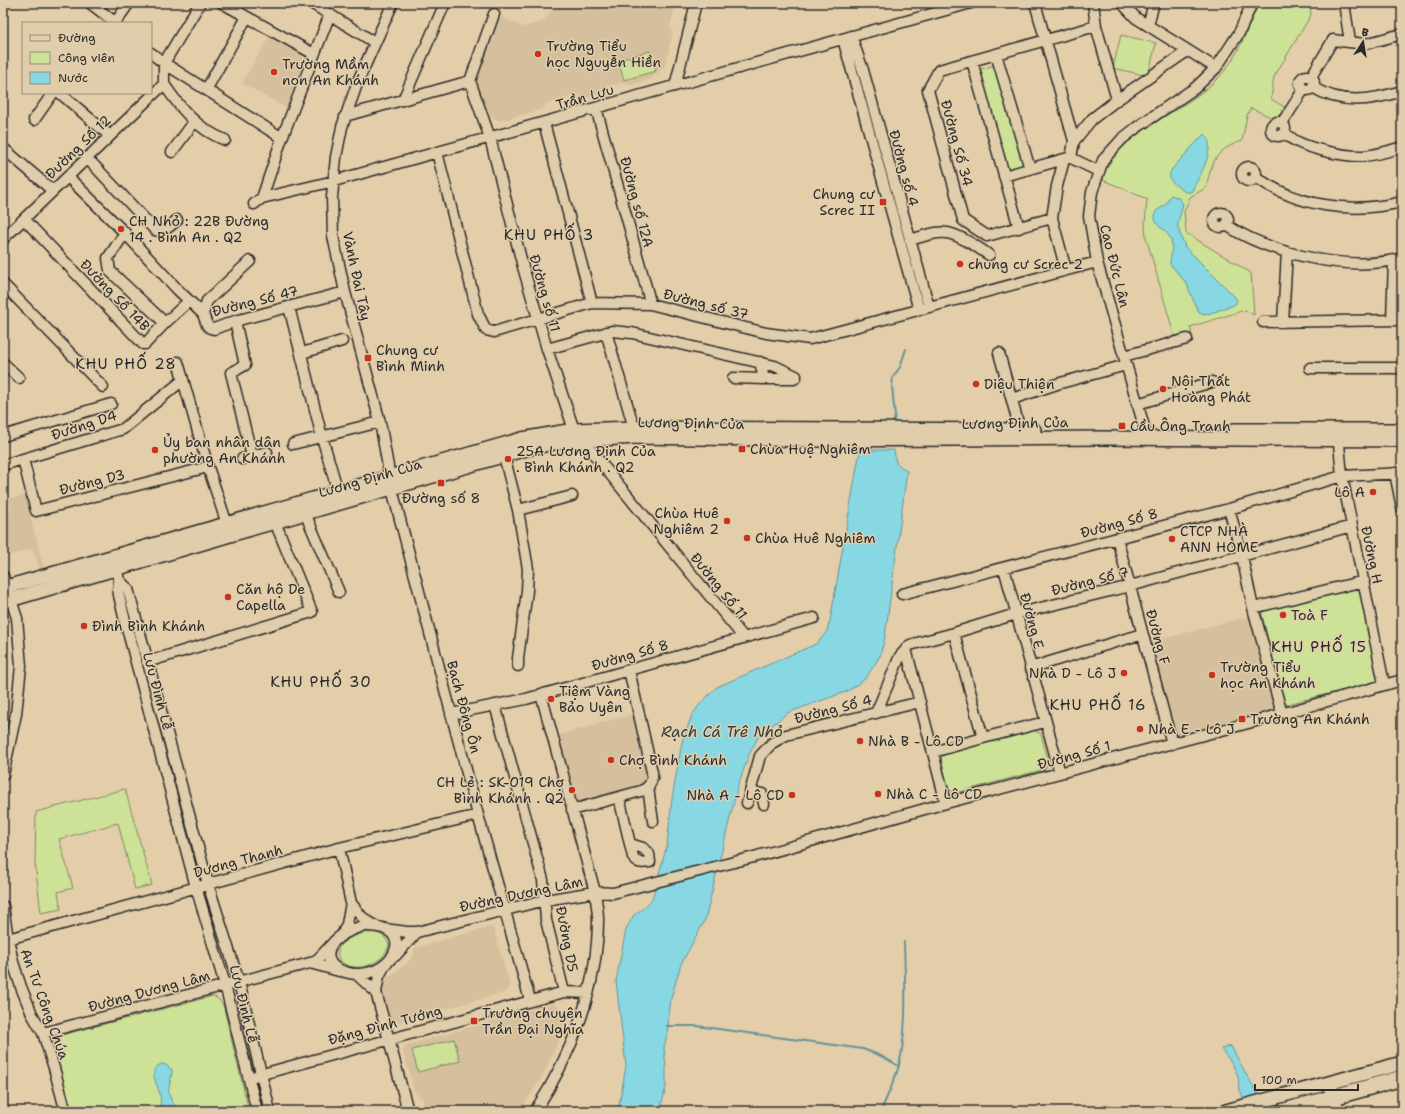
<svg xmlns="http://www.w3.org/2000/svg" width="1405" height="1114" font-family="'Shantell Sans',sans-serif">
<rect width="100%" height="100%" fill="#e4cea9"/>
<filter id="ink" filterUnits="userSpaceOnUse"><feTurbulence type="fractalNoise" baseFrequency=".025" numOctaves="2"/><feDisplacementMap in="SourceGraphic" scale="8" xChannelSelector="R" yChannelSelector="G"/><feConvolveMatrix kernelMatrix="1 2 1 2 8 2 1 2 1" color-interpolation-filters="sRGB"/></filter>
<g filter="url(#ink)">
<!-- built -->
<path fill="#d6bf9c" d="M555,3H679L675,6L670,27L673,32L665,66L651,79L630,85L624,83L605,87V92L582,99L580,94L546,104L542,109L500,121L487,114L475,80L499,16L524,27L546,20Z
M270,35L300,52L304,58V61L286,108L242,83Z
M25,495L44,569L40,570L33,549L3,557V512L11,510L8,499Z
M1253,615L1278,708L1276,711L1174,737L1147,643Z
M636,713L650,774L648,784L576,804L555,736Z
M493,926L510,986L506,992L398,1022L390,1019L381,982L407,963L414,955V948Z
M552,1004L559,1007L564,1030L540,1081L519,1111H426L422,1098L415,1093L403,1051L407,1045Z"/>
<!-- green -->
<path fill="#cde297" stroke="#7c8661" d="M1259,3H1309L1311,15L1274,77L1271,99L1286,108L1275,119L1251,108L1247,115L1242,141C1215,150 1212,161 1206,188L1190,197L1184,212L1186,233L1251,273L1254,315L1245,310L1190,327L1192,335L1175,338L1146,237L1145,224L1147,199L1103,180C1104,176 1105,171 1107,168C1126,130 1189,109 1218,78C1239,57 1247,29 1259,3Z
M1121,35L1156,43L1148,76L1113,68Z
M650,51L656,71L624,80L618,60Z
M995,65L1024,165L1007,170L978,70Z
M1360,587L1379,681L1284,705L1261,611Z
M1034,730L1041,734L1049,763L1045,769L956,793L949,790L941,759L945,753Z
M125,789L152,885L135,889L118,823L59,839L73,888L58,892L61,909L41,913L35,863L36,812Z
M364,933C375,932 385,933 389,945C385,962 359,974 343,963C340,962 339,959 338,956C335,942 354,936 364,933Z
M213,996L218,999L223,1005L249,1111H71L53,1050L55,1040L58,1036Z
M454,1039L460,1061L418,1072L412,1050Z"/>
<!-- water -->
<path fill="#88d8e4" stroke="#63939a" d="M1203,135H1206C1216,150 1200,174 1193,189L1191,192H1185C1176,185 1165,181 1172,169Z
M1171,195L1179,198L1183,204L1178,223V228L1185,247L1234,296L1237,300L1236,303L1234,305L1208,314L1200,313L1196,307L1187,284L1170,264C1170,256 1174,246 1170,238C1166,227 1151,228 1156,211L1165,205Z
M860,450H894L896,463L907,471L885,637L880,656L866,678L848,691L787,713L758,737L749,755L738,785L705,920L681,964L671,998L667,1034L664,1048L666,1068V1087L660,1110L618,1111L626,1066L616,981L626,929L634,915L645,907L652,899L667,845L672,799L682,742L692,715L701,703L717,687L816,644L826,633L830,621Z
M1231,1046C1242,1068 1255,1089 1268,1111H1248L1239,1087L1238,1076L1232,1063L1221,1049Z
M162,1064L166,1065L172,1070C172,1075 171,1078 170,1083C166,1094 172,1102 178,1111H158C161,1105 161,1101 160,1095C158,1084 146,1069 162,1064Z"/>
<g fill="none" stroke-linecap="round" stroke-linejoin="round">
<!-- stream -->
<path stroke="#63939a" stroke-width="2" d="M893,424L895,416L892,386L893,377L900,367L906,349
M667,1026H697L863,1049L881,1056L899,1066
M881,1111C887,1096 895,1081 899,1065C908,1028 905,980 904,942"/>
<!-- minor casing -->
<g stroke="#2b2b2b" stroke-width="13">
<path id="minor" d="M90,3L116,23
M200,3L164,63L282,138
M222,3L314,54
M311,3L374,42
M393,3L358,81L342,127L336,157L332,197L333,236L345,292L380,422L392,489L478,815L530,1000
M1035,3L1074,141L1071,158L1098,171
M1093,3L1096,26L1117,100
M1122,3L1136,18L1216,68
M1344,3L1350,42
M494,14L470,81L490,138L523,267L547,349L574,430L744,638
M115,23L129,3
M1148,25L1154,3
M851,36L863,70L929,307
M843,39L919,310
M996,54L1030,169
M972,61L1019,228
M1300 83a7 7 0 1 1 14 0a7 7 0 1 1-14 0Z
M1311,77L1333,40L1365,44L1402,34
M164,84C180,108 197,129 225,140
M675,86L696,3
M1312,87C1342,105 1370,101 1402,91
M206,90L247,17
M60,93L110,136
M403,100L445,3
M596,108L648,294L650,304
M345,116L470,81
M34,120L53,93
M1271 129a7 7 0 1 1 14 0a7 7 0 1 1-14 0Z
M544,123L592,303
M1282,123L1304,89
M1284,133C1288,135 1291,138 1294,140C1309,149 1343,156 1360,156C1374,156 1389,151 1402,147
M1074,141L1092,119L1114,102L1183,54L1187,50
M3,148L53,191
M172,152L194,122
M437,152L478,314L486,330L494,332L592,303L650,304L766,333L810,339L1097,262
M87,158L155,230C164,233 171,225 177,220
M1064,160L1057,186L1052,218L1066,270
M1242 174a7 7 0 1 1 14 0a7 7 0 1 1-14 0Z
M1004,176L1068,158
M68,177L125,233L178,290L203,314L207,325L210,328L214,329L235,321L345,292
M1256,177C1297,207 1353,214 1402,202
M262,198L282,138L330,14
M254,204L262,198L334,181L971,3
M1214 220a7 7 0 1 1 14 0a7 7 0 1 1-14 0Z
M1052,218L987,236L963,220L928,90L939,70L1096,26
M24,219L143,344H145L165,323L189,301
M1226,225C1271,254 1350,273 1402,258
M125,233L108,258L110,271L165,323
M3,239L164,84V63L151,53
M910,240C921,237 935,231 947,233C960,235 979,248 989,255
M3,284L103,387
M289,307L322,437L338,492
M203,314L207,301L250,261
M1392,320L1394,260
M235,321L245,365L231,373L252,456
M1263,322L1402,320
M1283,322L1287,252
M606,332L634,428
M547,349L612,331L632,333L775,366L796,376V377L794,379H764L760,362
M302,353L342,341
M999,353L1020,430
M1124,356L1187,339
M178,362L208,467L229,530
M3,363L19,378
M1310,368H1402
M733,378L764,379
M1012,399L1057,384L1126,365
M1137,404L1212,382
M1145,430L1097,262L1089,216L1092,192L1103,160L1122,139L1136,128L1195,88L1216,68L1239,33L1252,3
M1338,433L1342,476L1384,684
M3,436L111,404
M293,444L380,422
M504,456L518,510L528,569L527,591L518,658V666
M23,459L36,511L208,467
M242,459L267,452
M3,465L123,429L183,380
M1395,473L1402,508
M1229,509L1242,556L1253,608L1282,714
M518,510L572,496
M305,513L339,592
M1117,538L1172,744
M116,568L119,580L118,591L124,617L196,887L225,985L257,1111
M1004,568L1060,773
M3,576L17,618L21,666L16,714L3,775
M119,580L128,589L208,884L239,982L270,1111
M902,594L1229,509L1342,476L1402,473
M1253,608L1364,581
M954,633L983,738
M906,649L946,803
M147,662L312,612L275,522
M1030,668L1142,634
M495,705L543,880L546,920L564,992
M876,713L900,656L910,645L954,633L1016,614L1130,586L1352,526
M451,714L526,699L814,618
M933,752L983,738L1045,722
M648,788L653,821
M750,792L762,794L764,804
M619,797L633,857C637,864 642,863 650,862L649,854L643,848L630,844
M747,803L760,756L772,743L786,735L920,702
M572,810L641,791C650,787 653,781 652,772L629,670
M339,848L351,903L347,924L342,935
M351,903L362,917L375,926
M3,906L8,939L13,962L21,987L32,1014L43,1033L54,1068L64,1105V1111
M363,926C424,923 391,986 345,972C339,970 331,966 329,959C324,941 349,930 363,926Z
M385,929L407,932H417L545,900L595,892L613,893L754,857L946,803L1256,721L1402,680
M8,939L339,848L478,815
M395,956L417,932
M310,963L339,971
M385,965L379,976L376,992L408,1111
M356,974L376,992
M43,1033L310,963L318,959L333,943
M255,1076L564,992L588,993
M535,1111C572,1055 598,987 598,919C598,910 596,901 595,892L541,694"/>
</g>
<!-- major casing -->
<g stroke="#2b2b2b" stroke-width="16">
<path id="major" d="M1234,430H1402
M3,588L522,439L574,430L634,428L1034,430
M3,602L230,535L526,449L554,443L582,440L637,437L821,440L1099,438L1402,440
M1331,1088L1337,1111
M1226,1111L1402,1063"/>
</g>
<!-- highway casing -->
<g stroke="#2b2b2b" stroke-width="18">
<path id="highway" d="M1284,1111L1402,1078"/>
</g>
<!-- minor -->
<use href="#minor" stroke="#e0cdab" stroke-width="10"/>
<!-- major -->
<use href="#major" stroke="#e0cdab" stroke-width="13"/>
<!-- highway -->
<use href="#highway" stroke="#e0cdab" stroke-width="15"/>
</g>
</g>
<!-- markers -->
<g fill="#c8321e" stroke="#e0cdab" stroke-width="1.5">
<circle cx="538" cy="54" r="4"/>
<circle cx="274" cy="72" r="4"/>
<rect x="879" y="198" width="8" height="8" rx="2"/>
<circle cx="121" cy="229" r="4"/>
<circle cx="960" cy="264" r="4"/>
<rect x="364" y="354" width="8" height="8" rx="2"/>
<circle cx="976" cy="384" r="4"/>
<circle cx="1163" cy="389" r="4"/>
<rect x="1118" y="422" width="8" height="8" rx="2"/>
<rect x="738" y="445" width="8" height="8" rx="2"/>
<circle cx="155" cy="450" r="4"/>
<circle cx="508" cy="459" r="4"/>
<rect x="437" y="479" width="8" height="8" rx="2"/>
<circle cx="1373" cy="492" r="4"/>
<circle cx="727" cy="521" r="4"/>
<circle cx="747" cy="538" r="4"/>
<circle cx="1172" cy="539" r="4"/>
<circle cx="228" cy="597" r="4"/>
<circle cx="1283" cy="615" r="4"/>
<circle cx="84" cy="626" r="4"/>
<circle cx="1124" cy="673" r="4"/>
<circle cx="1212" cy="675" r="4"/>
<circle cx="551" cy="699" r="4"/>
<rect x="1238" y="715" width="8" height="8" rx="2"/>
<circle cx="1140" cy="729" r="4"/>
<circle cx="860" cy="741" r="4"/>
<circle cx="611" cy="760" r="4"/>
<circle cx="572" cy="790" r="4"/>
<circle cx="878" cy="794" r="4"/>
<circle cx="792" cy="795" r="4"/>
<rect x="470" y="1017" width="8" height="8" rx="2"/>
</g>
<g text-anchor="middle" stroke-width="3" stroke-linejoin="round" paint-order="stroke">
<!-- poi labels -->
<g font-size="14" fill="#2b2b2b" stroke="#e0cdab" text-anchor="start">
<text x="546" y="51">Trường Tiểu<tspan x="546" dy="16">học Nguyễn Hiền</tspan></text>
<text x="282" y="69">Trường Mầm<tspan x="282" dy="16">non An Khánh</tspan></text>
<text x="875" y="199" text-anchor="end">Chung cư<tspan x="875" dy="16">Screc II</tspan></text>
<text x="129" y="226">CH Nhỏ : 22B Đường<tspan x="129" dy="16">14 . Bình An . Q2</tspan></text>
<text x="968" y="269">chung cư Screc 2</text>
<text x="376" y="355">Chung cư<tspan x="376" dy="16">Bình Minh</tspan></text>
<text x="1171" y="386">Nội Thất<tspan x="1171" dy="16">Hoàng Phát</tspan></text>
<text x="984" y="389">Diệu Thiện</text>
<text x="1130" y="431">Cầu Ông Tranh</text>
<text x="163" y="447">Ủy ban nhân dân<tspan x="163" dy="16">phường An Khánh</tspan></text>
<text x="750" y="454">Chùa Huệ Nghiêm</text>
<text x="516" y="456">25A Lương Định Của<tspan x="516" dy="16">. Bình Khánh . Q2</tspan></text>
<text x="1365" y="497" text-anchor="end">Lô A</text>
<text x="441" y="503" text-anchor="middle">Đường số 8</text>
<text x="719" y="518" text-anchor="end">Chùa Huê<tspan x="719" dy="16">Nghiêm 2</tspan></text>
<text x="1180" y="536">CTCP NHÀ<tspan x="1180" dy="16">ANN HOME</tspan></text>
<text x="755" y="543">Chùa Huê Nghiêm</text>
<text x="236" y="594">Căn hộ De<tspan x="236" dy="16">Capella</tspan></text>
<text x="1291" y="620">Toà F</text>
<text x="92" y="631">Đình Bình Khánh</text>
<text x="1220" y="672">Trường Tiểu<tspan x="1220" dy="16">học An Khánh</tspan></text>
<text x="1116" y="678" text-anchor="end">Nhà D - Lô J</text>
<text x="559" y="696">Tiệm Vàng<tspan x="559" dy="16">Bảo Uyên</tspan></text>
<text x="1250" y="724">Trường An Khánh</text>
<text x="1148" y="734">Nhà E - Lô J</text>
<text x="868" y="746">Nhà B - Lô CD</text>
<text x="619" y="765">Chợ Bình Khánh</text>
<text x="564" y="787" text-anchor="end">CH Lẻ : SK-019 Chợ<tspan x="564" dy="16">Bình Khánh . Q2</tspan></text>
<text x="886" y="799">Nhà C - Lô CD</text>
<text x="784" y="800" text-anchor="end">Nhà A - Lô CD</text>
<text x="482" y="1018">Trường chuyên<tspan x="482" dy="16">Trần Đại Nghĩa</tspan></text>
</g>
<!-- street labels -->
<g font-size="14" fill="#2b2b2b" stroke="#e0cdab">
<text transform="translate(585 97) rotate(-16)" y="5">Trần Lựu</text>
<text transform="translate(957 143) rotate(75)" y="5">Đường Số 34</text>
<text transform="translate(78 147) rotate(-44)" y="5">Đường Số 12</text>
<text transform="translate(904 168) rotate(75)" y="5">Đường số 4</text>
<text transform="translate(637 202) rotate(75)" y="5">Đường số 12A</text>
<text transform="translate(1115 266) rotate(76)" y="5">Cao Đức Lân</text>
<text transform="translate(357 276) rotate(78)" y="5">Vành Đai Tây</text>
<text transform="translate(545 293) rotate(74)" y="5">Đường số 11</text>
<text transform="translate(115 295) rotate(46)" y="5">Đường Số 14B</text>
<text transform="translate(255 301) rotate(-14)" y="5">Đường Số 47</text>
<text transform="translate(706 304) rotate(14)" y="5">Đường số 37</text>
<text transform="translate(691 423) rotate(1)" y="5">Lương Định Của</text>
<text transform="translate(1015 423) rotate(-1)" y="5">Lương Định Của</text>
<text transform="translate(84 425) rotate(-18)" y="5">Đường D4</text>
<text transform="translate(370 478) rotate(-16)" y="5">Lương Định Của</text>
<text transform="translate(92 482) rotate(-14)" y="5">Đường D3</text>
<text transform="translate(1119 523) rotate(-15)" y="5">Đường Số 8</text>
<text transform="translate(1372 555) rotate(78)" y="5">Đường H</text>
<text transform="translate(1090 581) rotate(-14)" y="5">Đường Số 7</text>
<text transform="translate(719 586) rotate(51)" y="5">Đường Số 11</text>
<text transform="translate(1032 621) rotate(75)" y="5">Đường E</text>
<text transform="translate(1158 637) rotate(75)" y="5">Đường F</text>
<text transform="translate(630 655) rotate(-16)" y="5">Đường Số 8</text>
<text transform="translate(158 691) rotate(75)" y="5">Lưu Đình Lễ</text>
<text transform="translate(464 707) rotate(75)" y="5">Bạch Đông Ôn</text>
<text transform="translate(833 709) rotate(-14)" y="5">Đường Số 4</text>
<text transform="translate(1074 755) rotate(-15)" y="5">Đường Số 1</text>
<text transform="translate(238 861) rotate(-15)" y="5">Dương Thanh</text>
<text transform="translate(521 894) rotate(-12)" y="5">Đường Dương Lâm</text>
<text transform="translate(567 939) rotate(79)" y="5">Đường D5</text>
<text transform="translate(149 991) rotate(-15)" y="5">Đường Dương Lâm</text>
<text transform="translate(45 1004) rotate(70)" y="5">An Tư Công Chúa</text>
<text transform="translate(244 1004) rotate(76)" y="5">Lưu Đình Lễ</text>
<text transform="translate(385 1025) rotate(-15)" y="5">Đặng Đình Tướng</text>
</g>
<!-- neighbourhood labels -->
<g font-size="15" letter-spacing="1" fill="#2b2b2b" stroke="#e0cdab">
<text x="549" y="240">KHU PHỐ 3</text>
<text x="126" y="369">KHU PHỐ 28</text>
<text x="1319" y="652">KHU PHỐ 15</text>
<text x="321" y="687">KHU PHỐ 30</text>
<text x="1098" y="710">KHU PHỐ 16</text>
</g>
<!-- water labels -->
<g font-size="15" font-style="italic" fill="#343c3e" stroke="#e0cdab">
<text x="722" y="737">Rạch Cá Trê Nhỏ</text>
</g>
</g>
<!-- margin -->
<rect width="1405" height="1114" fill="none" stroke="#e0cdab" stroke-width="16"/>
<rect x="8" y="8" width="1389" height="1098" fill="none" stroke="#2b2b2b" stroke-width="1.5" filter="url(#ink)"/>
<!-- legend -->
<rect x="22" y="22" width="130" height="72" fill="#e0cdab" stroke="#988c78"/>
<rect x="30" y="35" width="20" height="6" fill="#e0cdab" stroke="#988c78"/>
<text x="58" y="42" font-size="12" fill="#2b2b2b">Đường</text>
<rect x="30" y="52" width="20" height="12" fill="#cde297" stroke="#988c78"/>
<text x="58" y="62" font-size="12" fill="#2b2b2b">Công viên</text>
<rect x="30" y="72" width="20" height="12" fill="#88d8e4" stroke="#988c78"/>
<text x="58" y="82" font-size="12" fill="#2b2b2b">Nước</text>
<!-- north arrow -->
<g transform="translate(1363 42) rotate(12)" stroke="#e0cdab" stroke-width="3" paint-order="stroke">
<path d="M0-3L7 15L0 10L-7 15Z" fill="#2b2b2b"/>
<text y="-6" font-size="11" font-weight="bold" text-anchor="middle" fill="#2b2b2b">B</text>
</g>
<!-- scale -->
<path d="M1255 1084v6h103v-6" fill="none" stroke="#2b2b2b" stroke-width="2"/>
<text x="1261" y="1084" font-size="12" fill="#2b2b2b" stroke="#e0cdab" stroke-width="3" paint-order="stroke">100 m</text>
</svg>
